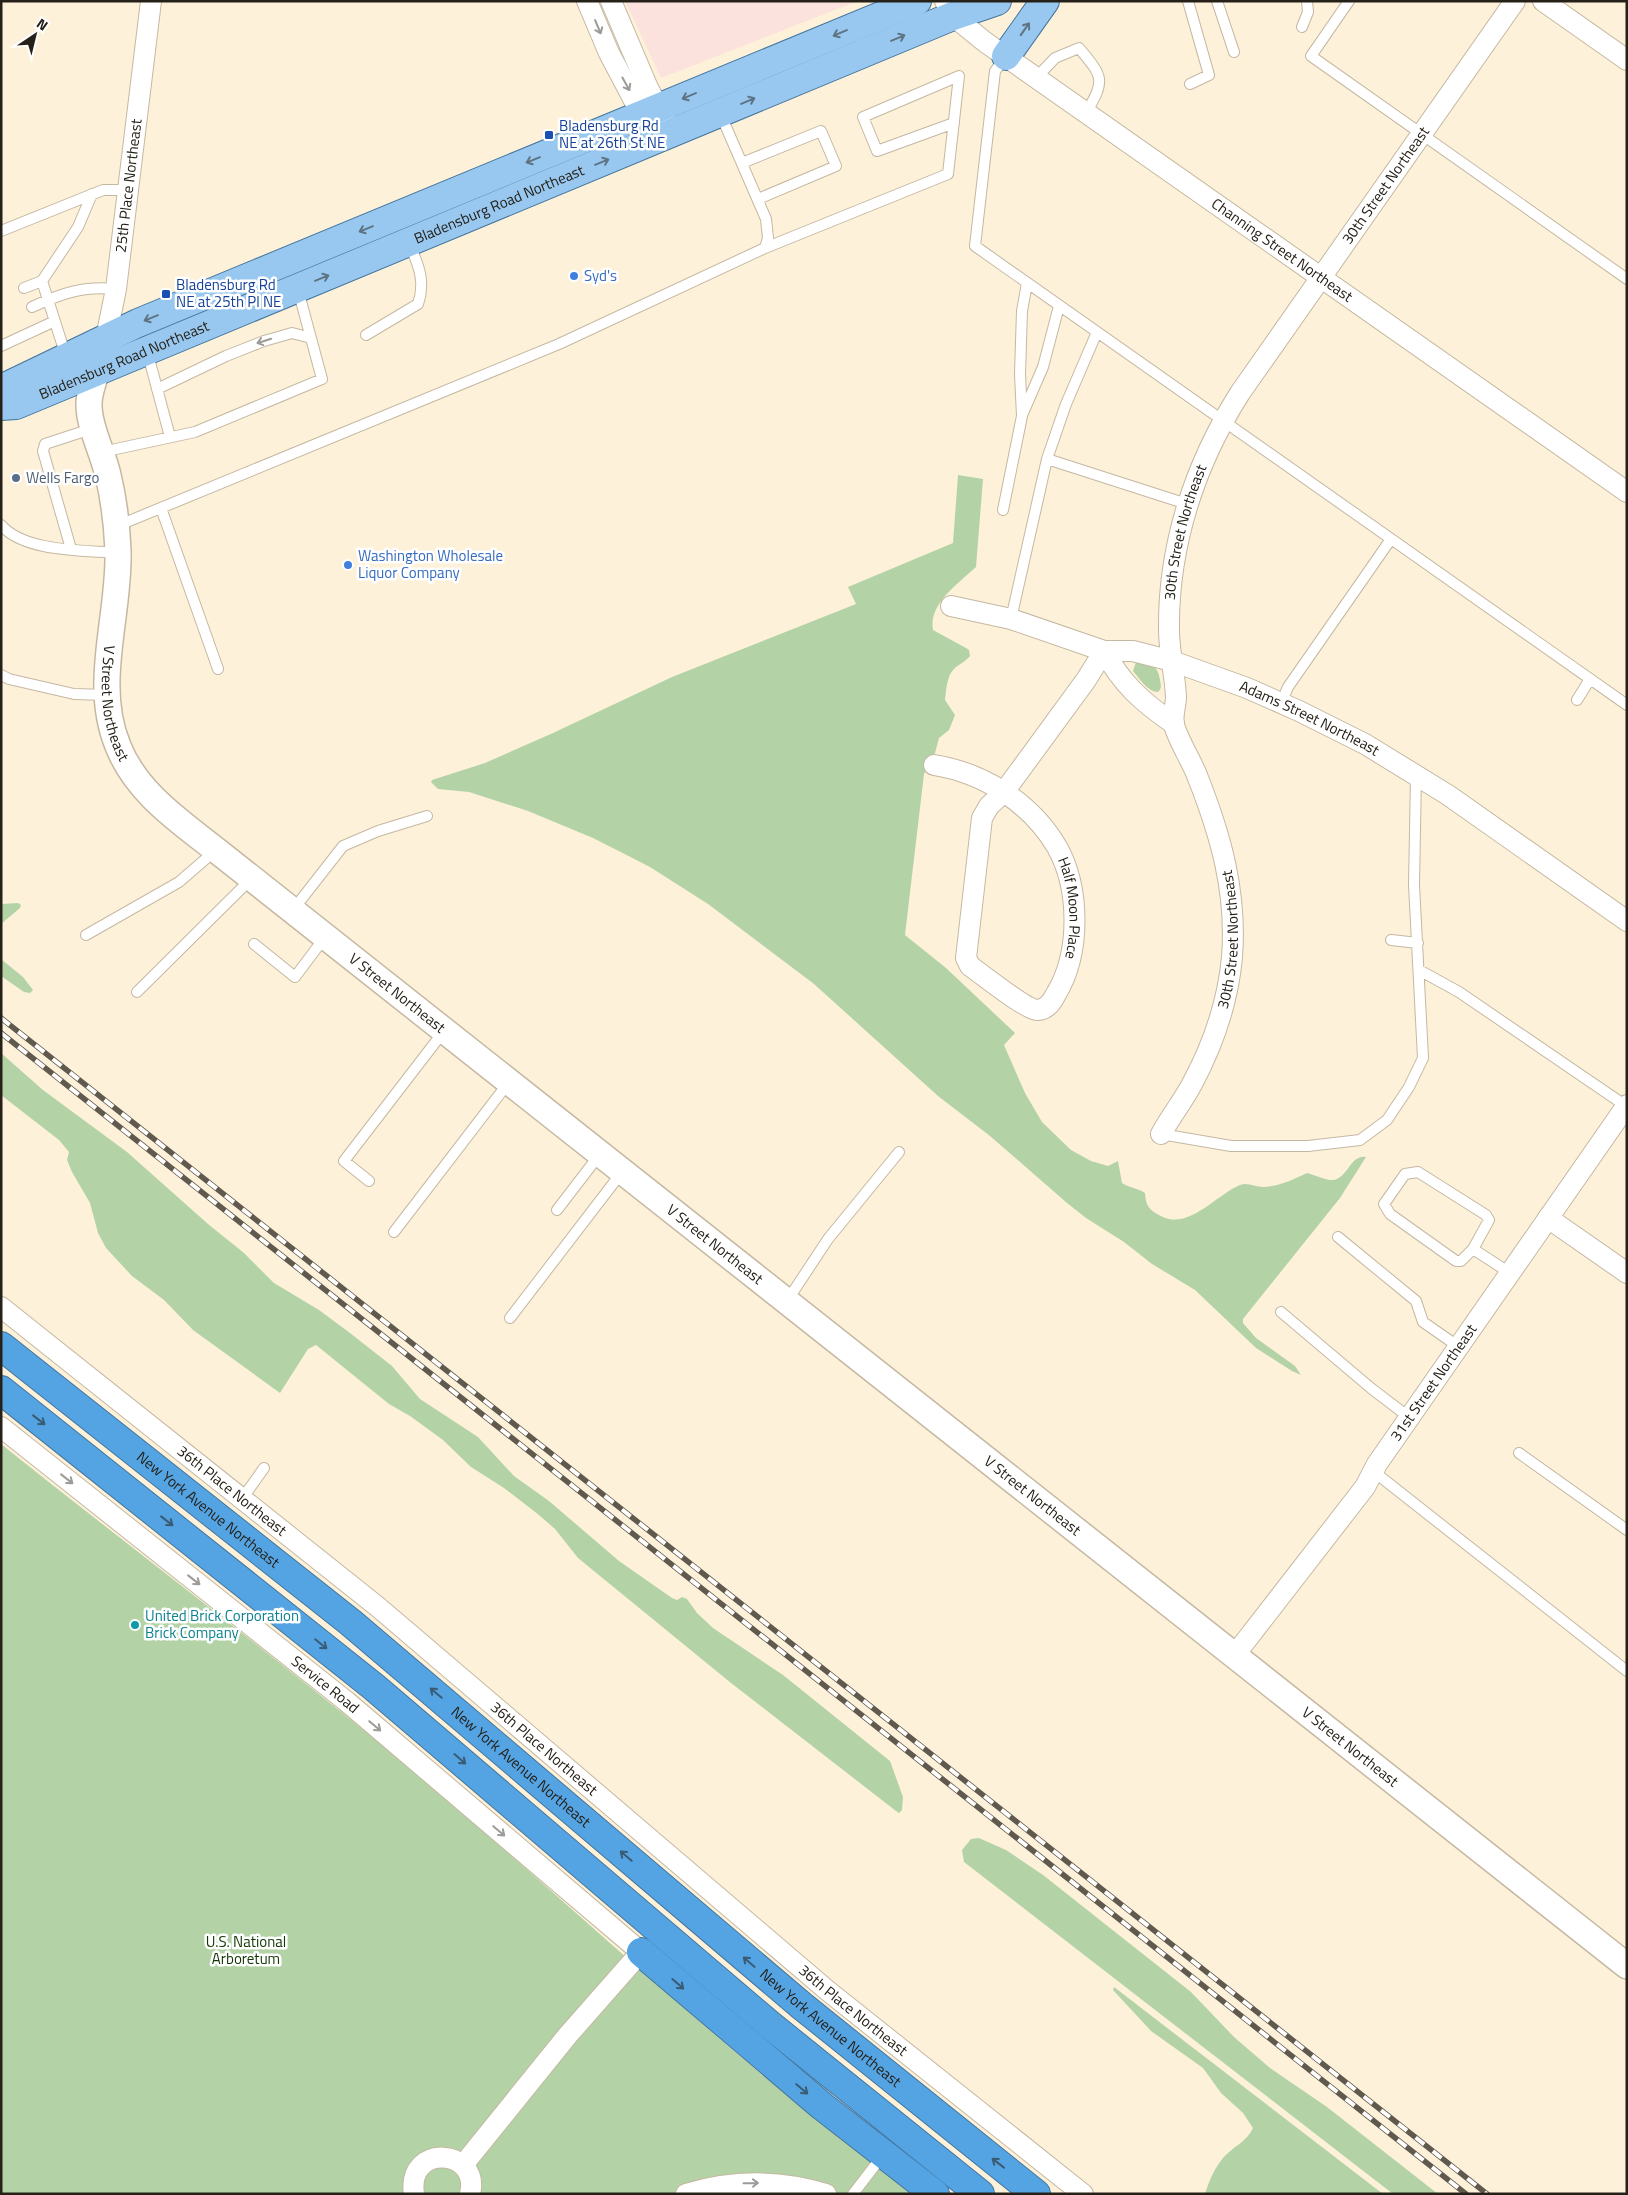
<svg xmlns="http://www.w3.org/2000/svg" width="1628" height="2195" font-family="'Titillium Web',sans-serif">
<rect width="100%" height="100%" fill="#fef1da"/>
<!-- industrial -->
<path fill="#fce2dc" d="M625,1H858L661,78Z"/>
<!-- green -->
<path fill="#b3d3a7" d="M958,475L983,479L976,567C959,583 928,604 933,630L966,648L969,650L970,656C965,662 959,664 954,669C947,675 946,691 945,700L955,715L949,730L939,738L935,753L924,774L905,935L946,968L1015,1033L1004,1045L1025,1093L1042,1122L1071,1150L1091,1161L1108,1166L1118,1161L1122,1183C1130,1188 1137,1188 1145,1193C1146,1206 1149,1210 1161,1216C1188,1231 1216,1195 1240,1185C1248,1182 1255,1187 1263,1187C1280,1186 1292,1180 1307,1173C1315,1175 1327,1181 1334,1180C1348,1177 1351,1154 1366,1157L1340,1198L1243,1319V1323L1256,1338L1295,1366L1301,1375L1292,1371L1256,1348L1195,1290L1152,1264L1124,1242L1086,1218L1067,1203L990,1136L938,1096L814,984L708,904L650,867L593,838L528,811L469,792L438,789L431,782L432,780L485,763L553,733L672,677L856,604L848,587L953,543Z
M1136,662C1150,665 1158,664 1160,680C1161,686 1162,688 1158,692C1148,692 1139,678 1133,671Z
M18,903L21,905L20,908L1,924V904Z
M1,959L23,977L33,990L30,993L24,992L1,976Z
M1,1053L43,1090L127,1152L208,1224L244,1253L274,1283L319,1310L350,1333L392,1366L420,1399L478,1437L514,1476L549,1501L619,1561L672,1598L677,1600L682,1597L687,1599L697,1613L713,1628L783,1675L890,1761L903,1797L902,1810L899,1813L896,1811L731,1683L578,1558L555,1529L539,1515L504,1488L471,1467L443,1440L410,1416L389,1404L316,1345L308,1349L280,1393L193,1330L164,1300L132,1276L106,1248L98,1233L90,1203L72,1172L67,1160L69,1152L59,1140L1,1095Z
M1,1444C151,1564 305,1678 451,1803C604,1935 750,2074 913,2194H1Z
M979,1838L1006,1850L1043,1875L1191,1992L1234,2037L1270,2068L1327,2107L1438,2194H1393L964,1862L962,1850L971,1839Z
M1114,1987L1383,2194H1205C1209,2181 1214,2169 1223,2158C1232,2147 1247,2142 1253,2128L1243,2113L1221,2093L1203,2068L1151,2031L1113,1990Z"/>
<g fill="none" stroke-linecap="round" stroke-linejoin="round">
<!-- service casing -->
<g stroke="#c5b8a2" stroke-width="12">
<path id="service" d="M1188,1L1209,75L1190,84
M1217,1L1234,52
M1349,1L1311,56L1627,279
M1302,27L1308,12L1307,1
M1006,57L995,71L975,246L1627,705
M1036,78L1055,58L1079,48C1103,77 1106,79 1086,113
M742,163L821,131L836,166L758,199
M1,231L103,190H129
M765,248L948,174L959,76L863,117L877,151L954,123
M42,281L66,356
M24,288L42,281L78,227L92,194
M32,307C62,293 83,286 116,289
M366,335L418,304C426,281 418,264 409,243
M1,346L55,321
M147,351L170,437
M157,389L226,356L264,341L292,333L311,338
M1023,413L1043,367L1059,306
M102,452L195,432L322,379L298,290
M1047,459L1187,504
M161,508L218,669
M1003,510L1022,416L1020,374L1022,311L1027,283
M1,525C24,552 84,550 117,553
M117,526L559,344L765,248L768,238L766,219L720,113
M71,549L43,451L45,444L94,428
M1011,619L1047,459L1066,404L1097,332
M1,675L9,679L74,694L107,695
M1577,700L1590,679
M1281,703L1288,687L1391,539
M293,910L343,846L378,831L427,816
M86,935L179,882L216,850
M1391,940L1418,943
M254,944L295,977L325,937
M1419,970L1459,992L1626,1106
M137,992L251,879
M1161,1134L1231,1146H1308L1360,1140L1387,1120L1409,1087L1423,1058L1414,885L1416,775
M1418,1172L1486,1215L1489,1220L1473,1249L1461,1261H1456L1390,1214L1384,1204L1405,1174Z
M369,1181L344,1161L444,1031
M557,1210L600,1154
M394,1232L509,1082
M1338,1237L1416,1301L1423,1322L1459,1347
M1473,1249L1510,1273
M787,1301L828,1239L899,1152
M1281,1312L1372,1389L1410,1418
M510,1318L622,1172
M1519,1453L1627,1530
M1373,1471L1627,1671
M242,1499L264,1468
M853,2194L883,2155"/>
</g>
<!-- minor casing -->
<g stroke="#c5b8a2" stroke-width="22">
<g id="minor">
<path d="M587,1L609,53L647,125"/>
<path d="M611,1L648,88L665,120"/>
<path id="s1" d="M945,1L953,16L985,42L1627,492"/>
<path d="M1543,1L1627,60"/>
<path id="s2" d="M106,338L116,289L151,1"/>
<path id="s3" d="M951,606L1011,619L1104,651H1133L1172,661L1247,688L1299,711L1365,744L1448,795L1627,921"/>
<path d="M1104,651C1122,684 1142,702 1174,724"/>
<path id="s4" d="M934,765C984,773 1031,803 1057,847C1080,888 1081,953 1056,994C1052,1002 1047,1010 1037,1010C1025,1009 983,975 970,966L966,958L982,818L989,806L1004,792L1086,680L1104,651"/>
<path id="s5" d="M1161,1134C1171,1116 1183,1101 1192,1084C1213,1045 1228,1001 1232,957C1237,893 1221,836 1198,778C1193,763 1176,737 1174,724C1172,715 1176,705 1176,697C1175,674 1169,652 1169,630C1168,545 1195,464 1240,393L1515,1"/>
<path d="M1548,1218L1627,1273"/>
<path id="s6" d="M1,1307L378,1607L828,1991L1083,2194"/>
<path id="s7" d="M1,1427L346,1701L641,1952L568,2035L463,2165"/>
<path id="s8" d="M1234,1656L1365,1487L1377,1464L1627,1105"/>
<path d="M414,2194C406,2143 481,2148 470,2194"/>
<path d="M686,2194C732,2180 780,2180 826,2194"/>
</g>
</g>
<!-- tertiary casing -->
<g stroke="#c5b8a2" stroke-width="28">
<g id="tertiary">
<path id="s9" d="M102,355C98,370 90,387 89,402C88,425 103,453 108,475C114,500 117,526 118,551C120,615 92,684 118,746C136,792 178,820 216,850L1627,1966"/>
</g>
</g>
<!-- primary casing -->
<g stroke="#44769d" stroke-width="30">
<g id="primary">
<path d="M1006,56L1045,1"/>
<path d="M1,389L138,323L917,1"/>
<path id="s10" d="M1,406L16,405L953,16L997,1"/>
</g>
</g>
<!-- motorway casing -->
<g stroke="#44769d" stroke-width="30">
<g id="motorway">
<path id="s11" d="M1,1346L350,1622L802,2006L1036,2194"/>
<path d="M1,1390L374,1687L770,2025L980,2194"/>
<path d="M641,1952L822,2106L935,2194"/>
</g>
</g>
<!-- service -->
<use href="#service" stroke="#fff" stroke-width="10"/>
<!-- minor -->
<use href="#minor" stroke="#fff" stroke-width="20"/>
<!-- tertiary -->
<use href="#tertiary" stroke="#fff" stroke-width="25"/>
<!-- primary -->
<use href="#primary" stroke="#98c8ef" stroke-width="28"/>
<!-- motorway -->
<use href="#motorway" stroke="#54a4e4" stroke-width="28"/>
<!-- rail casing -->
<g stroke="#60594d" stroke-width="5.5">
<path id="rail" d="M1,1018L1487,2194
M1,1033L1466,2194"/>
</g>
<!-- rail -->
<use href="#rail" stroke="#fff" stroke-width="4" stroke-dasharray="11" stroke-linecap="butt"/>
</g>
<!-- one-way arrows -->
<defs><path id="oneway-shaft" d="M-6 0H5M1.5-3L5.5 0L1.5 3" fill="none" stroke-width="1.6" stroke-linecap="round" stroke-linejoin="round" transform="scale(1.25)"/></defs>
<g stroke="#9d9b97">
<use href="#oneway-shaft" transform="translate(598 27) rotate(67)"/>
<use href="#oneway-shaft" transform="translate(626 84) rotate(61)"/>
<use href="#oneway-shaft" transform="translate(264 341) rotate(162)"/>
<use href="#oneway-shaft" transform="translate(67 1479) rotate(38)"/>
<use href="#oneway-shaft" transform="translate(194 1580) rotate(38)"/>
<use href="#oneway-shaft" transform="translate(375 1726) rotate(40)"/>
<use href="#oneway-shaft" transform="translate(499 1831) rotate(40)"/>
<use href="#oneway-shaft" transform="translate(751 2183) rotate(-1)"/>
</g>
<g stroke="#5e7484">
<use href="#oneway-shaft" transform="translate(1025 29) rotate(-55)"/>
<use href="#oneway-shaft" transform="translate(840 33) rotate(157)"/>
<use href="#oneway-shaft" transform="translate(898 38) rotate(-23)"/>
<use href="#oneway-shaft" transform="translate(689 96) rotate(157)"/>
<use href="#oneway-shaft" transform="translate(748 101) rotate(-23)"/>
<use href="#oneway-shaft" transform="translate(533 160) rotate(158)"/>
<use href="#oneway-shaft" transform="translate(602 162) rotate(-22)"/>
<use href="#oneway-shaft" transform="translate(366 229) rotate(158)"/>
<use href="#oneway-shaft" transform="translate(322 278) rotate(-22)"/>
<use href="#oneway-shaft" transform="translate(151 318) rotate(158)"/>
</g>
<g stroke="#3a5b74">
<use href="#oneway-shaft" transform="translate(39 1420) rotate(38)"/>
<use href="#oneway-shaft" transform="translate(167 1521) rotate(38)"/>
<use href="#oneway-shaft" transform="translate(321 1644) rotate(39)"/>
<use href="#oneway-shaft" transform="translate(436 1693) rotate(-140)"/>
<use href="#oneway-shaft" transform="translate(460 1759) rotate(41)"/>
<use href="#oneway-shaft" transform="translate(626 1856) rotate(-140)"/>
<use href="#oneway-shaft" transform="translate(749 1962) rotate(-139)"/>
<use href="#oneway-shaft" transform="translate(678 1984) rotate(41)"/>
<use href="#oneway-shaft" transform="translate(802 2089) rotate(40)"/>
<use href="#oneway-shaft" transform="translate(998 2163) rotate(-142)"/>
</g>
<!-- markers -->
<g fill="#1a4fb4" stroke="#fff" stroke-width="2">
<rect x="544" y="130" width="10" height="10" rx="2.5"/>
<rect x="161" y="289" width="10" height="10" rx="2.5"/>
</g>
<g fill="#3f7fe0" stroke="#fff" stroke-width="2">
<circle cx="574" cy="276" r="5"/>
<circle cx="348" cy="565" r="5"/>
</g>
<circle fill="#5c6f8a" stroke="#fff" stroke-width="2" cx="16" cy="478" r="5"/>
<circle fill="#0f9aa8" stroke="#fff" stroke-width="2" cx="135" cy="1625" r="5"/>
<g text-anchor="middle" stroke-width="5" stroke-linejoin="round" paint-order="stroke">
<!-- transit labels -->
<g font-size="15" fill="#164399" stroke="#fff" text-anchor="start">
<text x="559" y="131">Bladensburg Rd<tspan x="559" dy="17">NE at 26th St NE</tspan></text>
<text x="176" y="290">Bladensburg Rd<tspan x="176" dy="17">NE at 25th Pl NE</tspan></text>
</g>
<!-- street labels -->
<g font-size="15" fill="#252018" stroke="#fff">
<text dy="5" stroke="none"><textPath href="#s5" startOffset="1035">30th Street Northeast</textPath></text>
<text dy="5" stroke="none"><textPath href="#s2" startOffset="154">25th Place Northeast</textPath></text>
<text dy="5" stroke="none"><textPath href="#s10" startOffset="538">Bladensburg Road Northeast</textPath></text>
<text dy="5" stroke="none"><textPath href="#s1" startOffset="421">Channing Street Northeast</textPath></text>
<text dy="5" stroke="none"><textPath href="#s10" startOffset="132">Bladensburg Road Northeast</textPath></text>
<text dy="5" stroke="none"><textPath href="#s5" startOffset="630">30th Street Northeast</textPath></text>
<text dy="5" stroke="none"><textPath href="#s9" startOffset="355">V Street Northeast</textPath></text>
<text dy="5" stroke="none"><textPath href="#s3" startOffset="378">Adams Street Northeast</textPath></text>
<text dy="5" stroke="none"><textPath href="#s4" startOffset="216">Half Moon Place</textPath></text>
<text dy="5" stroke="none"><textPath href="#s5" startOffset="210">30th Street Northeast</textPath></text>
<text dy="5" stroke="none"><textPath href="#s9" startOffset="774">V Street Northeast</textPath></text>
<text dy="5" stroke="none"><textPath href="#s9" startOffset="1179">V Street Northeast</textPath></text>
<text dy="5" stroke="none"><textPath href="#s8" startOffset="339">31st Street Northeast</textPath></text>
<text dy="5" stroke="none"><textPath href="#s6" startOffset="295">36th Place Northeast</textPath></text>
<text dy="5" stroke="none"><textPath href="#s9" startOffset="1584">V Street Northeast</textPath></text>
<text dy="5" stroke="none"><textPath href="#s11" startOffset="264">New York Avenue Northeast</textPath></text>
<text dy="5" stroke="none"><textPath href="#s7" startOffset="414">Service Road</textPath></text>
<text dy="5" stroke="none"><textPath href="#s9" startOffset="1989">V Street Northeast</textPath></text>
<text dy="5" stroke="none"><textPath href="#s6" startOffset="700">36th Place Northeast</textPath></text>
<text dy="5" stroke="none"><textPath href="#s11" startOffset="669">New York Avenue Northeast</textPath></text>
<text dy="5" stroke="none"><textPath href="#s6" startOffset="1105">36th Place Northeast</textPath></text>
<text dy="5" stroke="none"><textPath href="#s11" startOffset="1074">New York Avenue Northeast</textPath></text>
</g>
<!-- shop labels -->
<g font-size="15" fill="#366cbe" stroke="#fff" text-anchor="start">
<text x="584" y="281">Syd's</text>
<text x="358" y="561">Washington Wholesale<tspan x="358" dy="17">Liquor Company</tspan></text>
</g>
<!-- service labels -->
<g font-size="15" fill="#4e5e75" stroke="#fff" text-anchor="start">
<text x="26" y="483">Wells Fargo</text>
</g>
<!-- culture labels -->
<g font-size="15" fill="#0d838f" stroke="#fff" text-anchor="start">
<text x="145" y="1621">United Brick Corporation<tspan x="145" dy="17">Brick Company</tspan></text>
</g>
<!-- park labels -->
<g font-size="15" fill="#143604" stroke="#fff">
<text x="246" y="1947">U.S. National<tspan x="246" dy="17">Arboretum</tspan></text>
</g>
</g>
<!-- border -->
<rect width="1628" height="2195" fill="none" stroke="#252018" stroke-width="5"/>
<!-- north arrow -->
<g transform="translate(35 35) rotate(35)" stroke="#ffffff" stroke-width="4" paint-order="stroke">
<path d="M0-4L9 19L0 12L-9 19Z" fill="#252018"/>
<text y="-8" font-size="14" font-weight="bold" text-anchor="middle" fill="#252018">N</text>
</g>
</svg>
